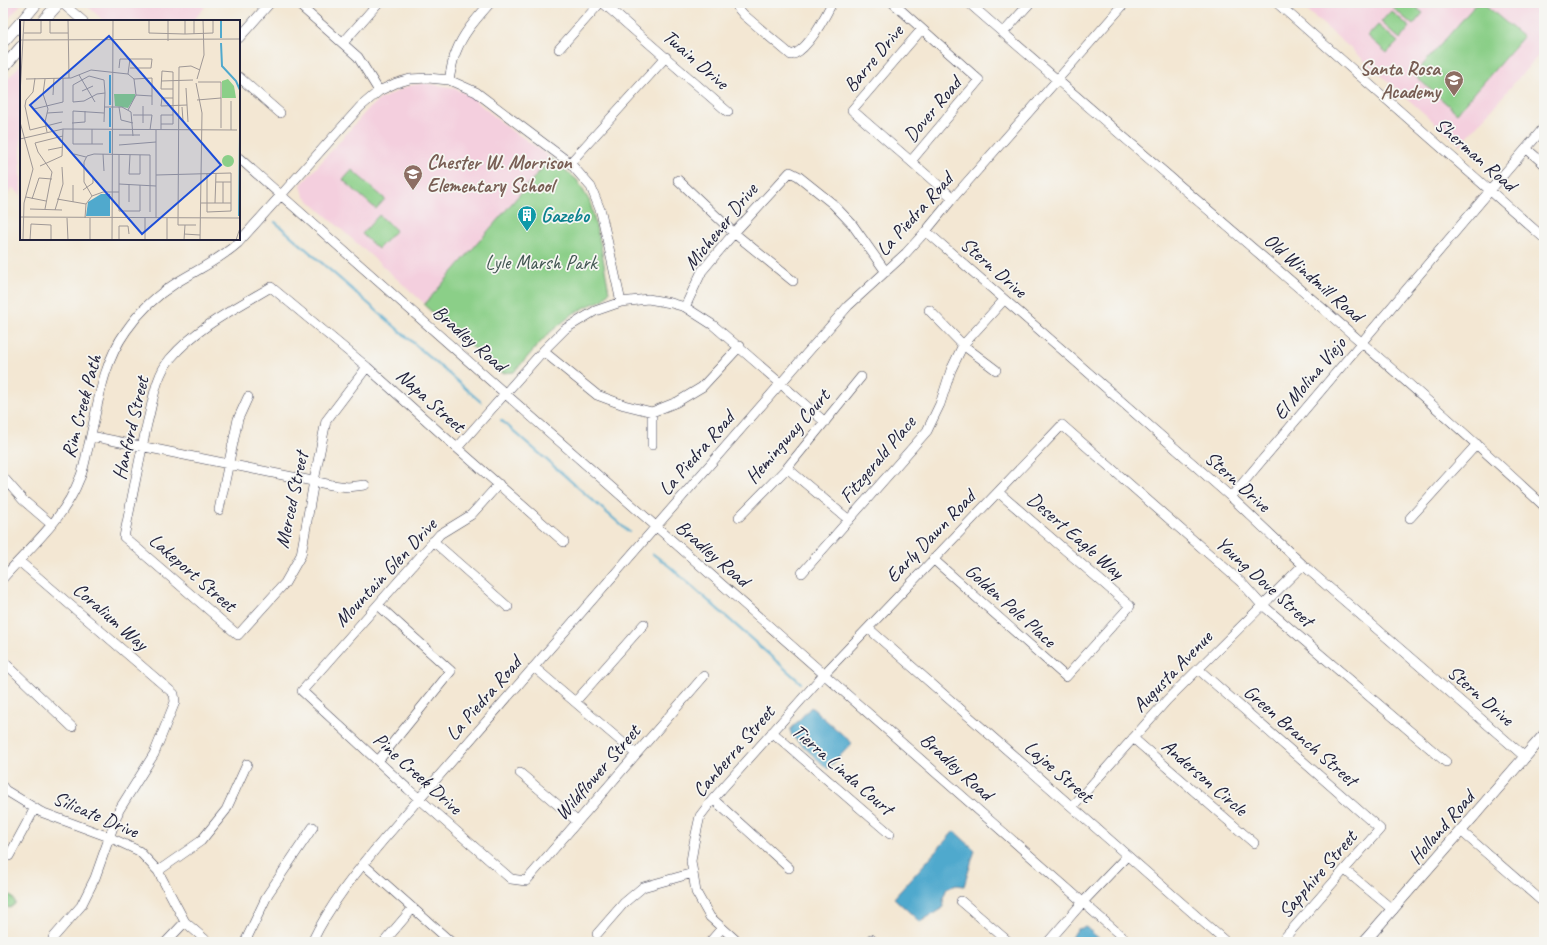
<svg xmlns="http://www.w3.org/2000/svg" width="1547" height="945" font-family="Caveat,sans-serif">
<rect width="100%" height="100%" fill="#f6f6f2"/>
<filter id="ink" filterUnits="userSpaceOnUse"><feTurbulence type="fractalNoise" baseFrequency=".025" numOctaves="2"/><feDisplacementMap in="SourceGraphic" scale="8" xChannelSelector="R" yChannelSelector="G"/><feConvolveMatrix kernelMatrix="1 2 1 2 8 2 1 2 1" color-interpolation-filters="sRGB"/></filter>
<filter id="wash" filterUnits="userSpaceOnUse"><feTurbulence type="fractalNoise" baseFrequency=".012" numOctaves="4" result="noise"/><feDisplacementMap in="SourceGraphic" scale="16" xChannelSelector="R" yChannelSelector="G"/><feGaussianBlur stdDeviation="0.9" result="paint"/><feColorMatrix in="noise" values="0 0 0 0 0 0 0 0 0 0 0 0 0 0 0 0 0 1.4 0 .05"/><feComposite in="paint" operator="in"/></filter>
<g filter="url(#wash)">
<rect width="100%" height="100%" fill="#f3e7d3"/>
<!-- built -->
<path fill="#f4cfde" d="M3,3H22L3,25Z
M84,3H201L205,7L193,21H104Z
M1299,3H1544V49L1460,145Z
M21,64V195L13,188L3,200V84Z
M424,83L451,87L473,97L477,102L512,131L522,137L551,158L425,304L304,196L301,185L369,108L379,100L408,86Z"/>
<!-- green -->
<path fill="#8bcf88" stroke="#567862" d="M1397,3H1410L1423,13L1413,25L1393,8Z
M1477,3H1483L1523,37L1457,113L1414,75Z
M1391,11L1410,27L1400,39L1381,22Z
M1378,25L1398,42L1387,53L1368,36Z
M551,158L577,180L590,202L601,247L609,292L603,300L590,305L574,313L548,334L514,372L502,373L424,305Z
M352,170L385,199L376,209L343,180Z
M379,215L396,230L378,249L362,234Z
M5,893L12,896L15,902V904L10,908L7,907L3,903V896Z"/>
<!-- water -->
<path fill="#50a9cd" stroke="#396684" d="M811,707L852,743L828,769L792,736L790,730Z
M954,831L975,850L964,886L957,885L947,888L943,898L944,907L920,922L894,898Z
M1086,927L1103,942H1067L1078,929Z"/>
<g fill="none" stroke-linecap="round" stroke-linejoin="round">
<!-- stream -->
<path stroke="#50a9cd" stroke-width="2" d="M275,222L481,402
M501,420L629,532
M653,554L669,566L801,683"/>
</g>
</g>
<g filter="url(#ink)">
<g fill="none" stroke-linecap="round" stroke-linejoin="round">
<!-- minor casing -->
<g stroke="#414052" stroke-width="10">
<path id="minor" d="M62,3L83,21
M297,3L358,57L379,91
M603,3L728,112
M740,3L738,8L744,15L791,55C807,52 825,17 832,3
M893,3L979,80L911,161
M969,3C1160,171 1357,333 1544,506
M1277,3L1544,238
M922,29L852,110L953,198
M1003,33L1030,3
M239,38L270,3
M343,43L378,3
M559,49L600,3
M239,77L280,113
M449,80C451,71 452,61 456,52C463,33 477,18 490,3
M1527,149L1544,164
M239,158C534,421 833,680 1128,942
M570,163L666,57
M678,180L734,233L793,281
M926,231L1231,497L1303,565L1525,757
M685,307L702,271L734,233L790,172L798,176L833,204L852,224L886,272
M929,310L963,345L996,370
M543,351L597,395L624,405L652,412L677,402L702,387L740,346
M367,367L326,421L314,481L301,555L285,583L238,635L124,537C132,499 139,461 147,424C153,402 155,377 170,359C197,327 236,308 271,287L367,367L457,448L564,542
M652,412V445
M91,436L332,485L348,487L365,485
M457,448L543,351L565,329L595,311L621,302L648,299L671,303L685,307L713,325L825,422
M787,468L849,520
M3,477L23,500L51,524
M499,484L471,515L440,534L302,691L408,789L511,879L526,881L704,676
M1231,497C1321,392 1410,286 1499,180C1514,162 1530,145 1544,127
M219,510L238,419L248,397
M739,517L787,468L861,377
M1410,518L1477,444
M433,541L508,607
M933,559L1066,677L1130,606L998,492
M19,561L174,694L175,702L154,754L119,810L95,878L81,906L53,938
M802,573L927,431L940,404L951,370L963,345L1004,300
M3,578C30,547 64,519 79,480C84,470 85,459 88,448C98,407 101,366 126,331C139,312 157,295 176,283C197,270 219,260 238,243L360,107L379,91L396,83L410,79L428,78L449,80L476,92L522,127L570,163L591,187L601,212L621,302
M868,628L1226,942
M3,661L72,727
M534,667L636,754
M1198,669L1380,829L1281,942
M575,702L644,624
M772,732L890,834
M1133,738L1254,843
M378,761L451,671L378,605
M520,773L577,821
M3,787L5,790L41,812L109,837L139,851L158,871L185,922L208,942
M713,799L789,868
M1072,807L1167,700L1303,565
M1461,831L1544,903
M9,856L35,808
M363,864L451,942
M1345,870L1393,910
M158,871L201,841L226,810L247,764
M961,901L1009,942
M597,934L624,903L643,887L693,873
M871,939L874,942
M166,942L185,922
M245,942L268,894L313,827
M312,942C330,904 357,871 384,839L848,306L906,253L926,231L953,198L1125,3
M384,942L413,908
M710,942L722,928
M738,942L710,917L696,892L691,861L694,843L700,816L713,799L825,673L1062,425L1242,583L1259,602L1446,762
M1048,942L1083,902L1127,856"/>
</g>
<!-- major casing -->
<g stroke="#414052" stroke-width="12">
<path id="major" d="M22,21L37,3
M43,21L59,3
M3,42L21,22
M3,68L21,47
M1364,942L1544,735"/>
</g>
<!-- minor -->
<use href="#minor" stroke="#fff" stroke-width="9"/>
<!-- major -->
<use href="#major" stroke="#fff" stroke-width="11"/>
</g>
</g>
<!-- icons -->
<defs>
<g id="school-pin" transform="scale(1)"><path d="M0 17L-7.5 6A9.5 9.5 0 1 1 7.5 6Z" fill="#8d6e63" stroke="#f6f6f2"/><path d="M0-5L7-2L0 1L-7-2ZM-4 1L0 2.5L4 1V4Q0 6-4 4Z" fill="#fff"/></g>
<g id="building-pin" transform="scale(1)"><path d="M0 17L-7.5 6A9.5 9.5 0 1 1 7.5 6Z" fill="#0f9aa8" stroke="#f6f6f2"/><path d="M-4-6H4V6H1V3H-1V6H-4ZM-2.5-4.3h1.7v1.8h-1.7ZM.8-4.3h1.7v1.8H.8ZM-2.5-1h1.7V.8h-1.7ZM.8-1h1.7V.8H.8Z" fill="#fff"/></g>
</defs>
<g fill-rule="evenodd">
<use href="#school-pin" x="1454" y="80"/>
<use href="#school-pin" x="413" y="174"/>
<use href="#building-pin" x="527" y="215"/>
</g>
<g text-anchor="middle" stroke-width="3.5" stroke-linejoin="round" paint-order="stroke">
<!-- street labels -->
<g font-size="20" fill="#22223b" stroke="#f6f6f2">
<text transform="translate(873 58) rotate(-50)" y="7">Barre Drive</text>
<text transform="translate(696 59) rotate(41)" y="7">Twain Drive</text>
<text transform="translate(932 109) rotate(-50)" y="7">Dover Road</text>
<text transform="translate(1476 154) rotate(41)" y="7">Sherman Road</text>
<text transform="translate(914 214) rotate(-48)" y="7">La Piedra Road</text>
<text transform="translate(720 226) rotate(-51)" y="7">Michener Drive</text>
<text transform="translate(994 267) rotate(41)" y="7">Stern Drive</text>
<text transform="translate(1314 277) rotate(41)" y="7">Old Windmill Road</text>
<text transform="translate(470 338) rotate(41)" y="7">Bradley Road</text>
<text transform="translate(1309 378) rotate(-50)" y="7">El Molina Viejo</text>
<text transform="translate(431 400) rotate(42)" y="7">Napa Street</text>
<text transform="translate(81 406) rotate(-75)" y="7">Rim Creek Path</text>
<text transform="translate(130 428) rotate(-77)" y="7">Hanford Street</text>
<text transform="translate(787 436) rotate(-49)" y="7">Hemingway Court</text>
<text transform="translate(696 453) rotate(-49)" y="7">La Piedra Road</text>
<text transform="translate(877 459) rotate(-50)" y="7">Fitzgerald Place</text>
<text transform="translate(1238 481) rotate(42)" y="7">Stern Drive</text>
<text transform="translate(291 500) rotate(-78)" y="7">Merced Street</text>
<text transform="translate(1076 535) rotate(41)" y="7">Desert Eagle Way</text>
<text transform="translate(930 536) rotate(-46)" y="7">Early Dawn Road</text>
<text transform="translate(713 553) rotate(41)" y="7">Bradley Road</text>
<text transform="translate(193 572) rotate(41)" y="7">Lakeport Street</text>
<text transform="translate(385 572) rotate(-47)" y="7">Mountain Glen Drive</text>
<text transform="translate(1265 581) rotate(42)" y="7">Young Dove Street</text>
<text transform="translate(1011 605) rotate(42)" y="7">Golden Pole Place</text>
<text transform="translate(111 616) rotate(41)" y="7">Coralium Way</text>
<text transform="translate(1172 671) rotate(-46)" y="7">Augusta Avenue</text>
<text transform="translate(1481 695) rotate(41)" y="7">Stern Drive</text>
<text transform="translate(483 698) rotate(-49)" y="7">La Piedra Road</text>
<text transform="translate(1301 735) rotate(41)" y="7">Green Branch Street</text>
<text transform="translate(733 751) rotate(-49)" y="7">Canberra Street</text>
<text transform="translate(957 766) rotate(42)" y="7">Bradley Road</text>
<text transform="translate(843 769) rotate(41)" y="7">Tierra Linda Court</text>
<text transform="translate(1059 771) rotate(41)" y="7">Lajoe Street</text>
<text transform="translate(597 772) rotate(-49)" y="7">Wildflower Street</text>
<text transform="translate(418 773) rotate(42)" y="7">Pine Creek Drive</text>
<text transform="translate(1205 777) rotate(41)" y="7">Anderson Circle</text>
<text transform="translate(96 814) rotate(23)" y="7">Silicate Drive</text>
<text transform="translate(1441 827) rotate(-49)" y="7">Holland Road</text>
<text transform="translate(1317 874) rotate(-49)" y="7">Sapphire Street</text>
</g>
<!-- education labels -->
<g font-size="20" font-weight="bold" fill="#785e54" stroke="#f6f6f2" text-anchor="end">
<text x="1440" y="75">Santa Rosa<tspan x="1440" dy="23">Academy</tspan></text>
<text x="427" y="169" text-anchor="start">Chester W. Morrison<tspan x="427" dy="23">Elementary School</tspan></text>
</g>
<!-- culture labels -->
<g font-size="20" font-weight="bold" fill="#0d838f" stroke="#f6f6f2" text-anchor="start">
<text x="541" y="222">Gazebo</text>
</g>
<!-- park labels -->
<g font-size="20" fill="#425652" stroke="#f6f6f2">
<text x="541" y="269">Lyle Marsh Park</text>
</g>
</g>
<!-- overview -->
<g transform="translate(20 20)">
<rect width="220" height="220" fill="#f3e7d3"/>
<path d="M208,59L214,66L216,78H202V61ZM94,74H115V77L108,88L95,86ZM202 141a6 6 0 1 1 12 0a6 6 0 1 1-12 0Z" fill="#8bcf88"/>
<path d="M81,174H90V196H66L68,182Z" fill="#50a9cd"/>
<path fill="none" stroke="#50a9cd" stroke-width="2" d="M201,0V18M201,23L202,46L216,61L220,70V109M90,85V55M90,107V88M90,133V111M219,196L220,112"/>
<path fill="none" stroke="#9f9896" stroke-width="1" d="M30,0V13H48M48,0L49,58M129,0V13L165,14L193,13V0M148,0V21M165,0V14M174,0V14M4,13H21V0M0,20L220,19M99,48L100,39H132L131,48H110M108,54L110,39M59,55L75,82M15,58L13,72L6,80L5,86L10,110L42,102M6,59L51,58L71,50L108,54L114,59L116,75L108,90M25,59L23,74L28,89L25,102L27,112M114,59L132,58V85M177,59L184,35L183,0M141,61L173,60M178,62H201V108M176,63L182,93L180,220M166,68L168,102M62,71L73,66M0,75L4,0M33,75L34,58M116,75L132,76M153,78H142L141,86L167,85M177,80L201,78M211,81V110M84,87H102L111,92L113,116M99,87L101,100L113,103M162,87L163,101M14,89L43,82V58M27,93L43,92M113,95H132L130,110M0,102L13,149L4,183L3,220M84,102L85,73L84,60L69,56L53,65V82L64,81L77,74L85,73M52,103L65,102V91M123,103V86M141,104H153V52L142,51L141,69H153M72,109V124M141,110V95H153M99,115H120M0,119L43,109L217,110M83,124H53V91L84,93M99,125L136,122M28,130L43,127M54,134L66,137M83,134L84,151M99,134V191H120V165M110,135L109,154H120V135M20,146L42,136L43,109M136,155L211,153V191L187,192V154M196,162H211M99,164L136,166M109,164V182M53,165V182M63,170L73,163V157M72,176L64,162V142L67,136L74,134L130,135V192M6,177L26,181M12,179L19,158L32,159M37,179L66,184M181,183H211M195,183L196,153M203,183V162M10,189L42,190M25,189L32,152L18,132L15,123L43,116M35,190L43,164L42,147M0,197L220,198M47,198L48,220M65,198L66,184L72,176L83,172H99M125,198V220M136,198V110M158,205L159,47L171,46L180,50M158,205H176M164,214L180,215M10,220L11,204L31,205V220M70,220V198M92,220L93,0M99,220V206H108L109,214M147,220V198M164,220L165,205M216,220L220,208"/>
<path fill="#1d4ed8" fill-opacity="0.15" stroke="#1d4ed8" stroke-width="2" d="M89,16L201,145L122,214L10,85Z"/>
<rect width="220" height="220" fill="none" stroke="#22223b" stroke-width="2"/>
</g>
<!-- margin -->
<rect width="1547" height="945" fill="none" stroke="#f6f6f2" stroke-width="16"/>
</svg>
